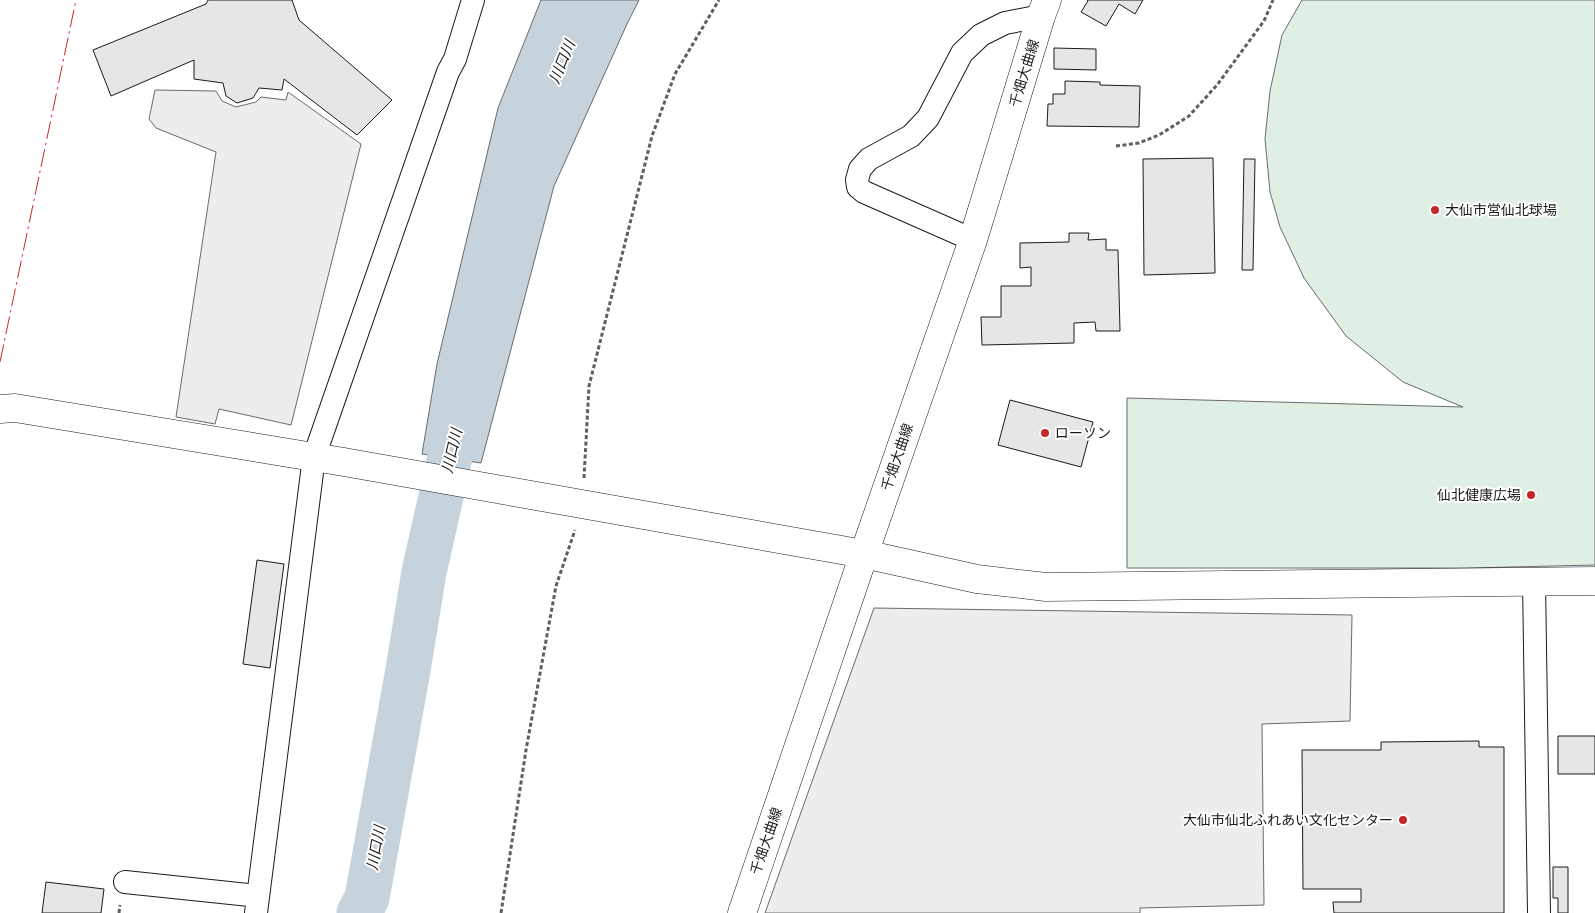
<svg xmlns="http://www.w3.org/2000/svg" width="1595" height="913" font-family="'Fira Sans','Noto Sans JP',sans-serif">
<rect width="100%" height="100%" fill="#fff"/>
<!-- green -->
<path fill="#e0efe3" stroke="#6a6a6a" d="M1302,0H1595V565L1469,568H1127V398L1463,407L1403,382L1346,336L1304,278L1280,227L1270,192L1265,139L1270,91L1282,35Z"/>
<!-- parking -->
<path fill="#ededed" stroke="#6a6a6a" d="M155,90L216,91L222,101L236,107L256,102L261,97L286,100L288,92L361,144L291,425L219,409L215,424L176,417L216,152L156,128L149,119Z
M874,608L1352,615L1350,721L1262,724L1264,905L1140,908V913H765Z"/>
<!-- water -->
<path fill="#c6d2dc" stroke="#6a6a6a" d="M541,0H639L627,24L554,186L481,463L422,454L437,364L498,108Z"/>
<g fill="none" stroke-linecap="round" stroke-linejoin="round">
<!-- river -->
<path stroke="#c6d2dc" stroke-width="45" d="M359,913L367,898L408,670L424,572L463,399"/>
</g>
<!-- building -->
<path fill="#e6e6e6" stroke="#1a1a1a" d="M208,0H292L299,20L392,100L357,135L284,79L282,90L259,88L253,98L237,103L226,96L223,83L194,79V60L111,96L93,50L206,4Z
M1087,0H1143L1135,14L1119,4L1106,26L1081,12L1088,1Z
M1054,48L1096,49V70L1054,69Z
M1065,81L1100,82V85L1140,86L1139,127L1047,126L1048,104H1053V94H1065Z
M1213,158L1215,273L1144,275L1143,159Z
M1244,159H1255L1253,270H1242Z
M1069,233H1089L1088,240L1106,239V250H1118L1120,331H1096L1095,322L1074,323V343L982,345L981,317H1001V286H1031V267L1020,268V243L1069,242Z
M1010,400L1093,422L1081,467L998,445Z
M257,560L284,564L270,668L243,664Z
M1558,736H1595V774H1558Z
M1479,741V747H1504V913H1334L1333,902H1361V889H1303L1302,750H1381V742Z
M1553,867H1568V913H1558V898H1553Z
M46,882L104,889L101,913H42Z"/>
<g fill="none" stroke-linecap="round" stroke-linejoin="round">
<!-- street casing -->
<g stroke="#1a1a1a" stroke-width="24">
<path id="street" d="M973,240L864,192L858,187L857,180L860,169L869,159L911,136L928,118L962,53L981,35L1005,23L1041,16
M1534,581L1539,913
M125,882L258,896
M256,913L314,457L448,72L455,59L473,0"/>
</g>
<!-- secondary casing -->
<g stroke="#1a1a1a" stroke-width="29">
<path id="secondary" d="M0,409L15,408L344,462L864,554L977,579L1046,587L1595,581
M742,913L864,554L973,240L1041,16L1047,0"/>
</g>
<!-- path -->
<path stroke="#5f5f5f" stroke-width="3" stroke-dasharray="4 2.5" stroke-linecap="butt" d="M1116,146L1139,143L1159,135L1189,116L1217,85L1264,21L1273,0
M584,478L589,386L652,136L675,74L719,0
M119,913L120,905
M501,913L526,750L556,586L575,530"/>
<!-- street -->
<use href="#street" stroke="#fff" stroke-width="22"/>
<!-- secondary -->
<use href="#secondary" stroke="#fff" stroke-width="28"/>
<!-- power -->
<path stroke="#c62828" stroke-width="1" stroke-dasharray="18 4 2.5 4" stroke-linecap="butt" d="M0,362L76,0"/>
</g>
<!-- markers -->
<g fill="#c62828" stroke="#fff" stroke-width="2">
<circle cx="1435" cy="210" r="5"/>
<circle cx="1045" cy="433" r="5"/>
<circle cx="1531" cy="495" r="5"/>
<circle cx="1403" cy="820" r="5"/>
</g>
<g text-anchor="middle" stroke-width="4" stroke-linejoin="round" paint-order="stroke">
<!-- street labels -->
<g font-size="14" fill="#1a1a1a" stroke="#fff">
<text transform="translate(1024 73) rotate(-73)" y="5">千畑大曲線</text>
<text transform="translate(897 457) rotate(-71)" y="5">千畑大曲線</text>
<text transform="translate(766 841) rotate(-71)" y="5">千畑大曲線</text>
</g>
<!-- poi labels -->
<g font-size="14" fill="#1a1a1a" stroke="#fff" text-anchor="start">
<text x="1445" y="215">大仙市営仙北球場</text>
<text x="1055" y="438">ローソン</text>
<text x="1521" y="500" text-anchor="end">仙北健康広場</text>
<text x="1393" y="825" text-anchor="end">大仙市仙北ふれあい文化センター</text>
</g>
<!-- water labels -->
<g font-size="15" font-style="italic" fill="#1a1a1a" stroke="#fff">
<text transform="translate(562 62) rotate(-68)" y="5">川口川</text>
<text transform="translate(452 451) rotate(-77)" y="5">川口川</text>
<text transform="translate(376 848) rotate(-80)" y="5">川口川</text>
</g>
</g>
</svg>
